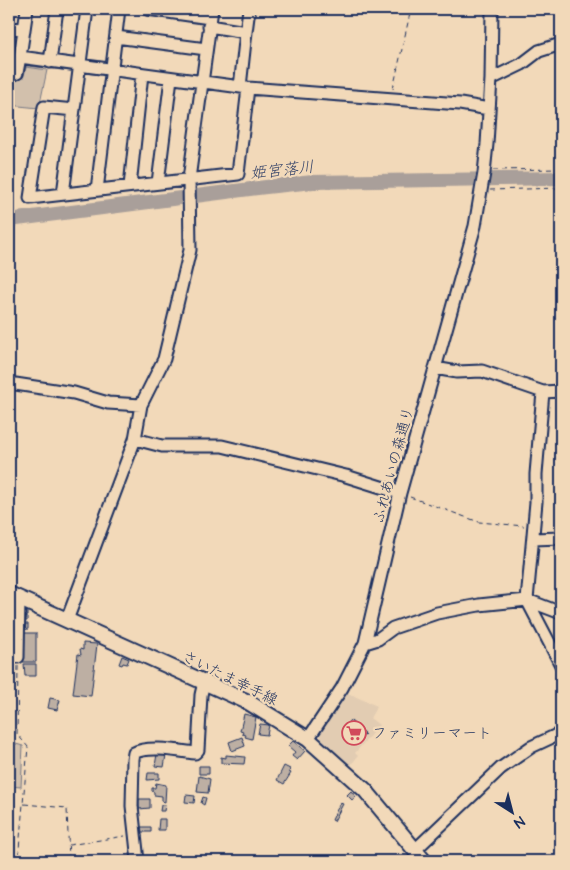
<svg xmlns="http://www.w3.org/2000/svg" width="570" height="870" font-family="'Architects Daughter','Klee One',sans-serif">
<rect width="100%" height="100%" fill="#f2d9b9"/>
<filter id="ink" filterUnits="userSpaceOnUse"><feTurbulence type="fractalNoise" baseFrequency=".02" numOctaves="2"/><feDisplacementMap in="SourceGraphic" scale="10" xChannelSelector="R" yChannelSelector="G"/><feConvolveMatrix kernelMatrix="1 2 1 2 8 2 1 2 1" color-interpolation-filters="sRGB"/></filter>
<g filter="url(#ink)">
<!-- built -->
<path fill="#e2ccb2" d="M345,692L377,706L370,718L379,725L355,753L358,756L350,766L321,740V730Z"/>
<!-- green -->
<path fill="#d2c0ac" stroke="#767885" d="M26,67L47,70L39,108L9,105V82L23,76Z
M9,742L23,746L21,787L9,786Z"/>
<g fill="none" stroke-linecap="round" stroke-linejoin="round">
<!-- stream -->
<path stroke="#707282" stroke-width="2.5" d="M82,72L107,75
M114,76L139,79
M18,78L23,76L26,65L77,71"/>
<!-- river -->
<path stroke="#a99f9a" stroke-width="14" d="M9,220L266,187L313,182L561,178"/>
</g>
<!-- building -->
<path fill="#bdafa3" stroke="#1b2f5e" d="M22,611H27V616H24V618H27V621H24V624H28V629L23,630Z
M9,613H16V630H9Z
M24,633H36V662H23Z
M83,643L97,644L91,696L73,694L78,654L81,655L80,649L83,650Z
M122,656L129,659L127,664L123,663L122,665L119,664Z
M9,661L13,662L11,679L9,678Z
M24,664H36V676H25Z
M50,698L60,700L57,710L48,708Z
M244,714L256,717L252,739L245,737L246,735L242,734L243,732L240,731Z
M350,720L365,734L357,743L342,730Z
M260,724L269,725L267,735L258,734Z
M242,737L245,746L232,751L229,742Z
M293,741L305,751L297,760L292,756L295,752L288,746Z
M157,754L166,755L164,767L155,766Z
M226,755L245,757L244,764L221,763V757L226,758Z
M199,766H209V774H199Z
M284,766L290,769L289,772L291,773L284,784L277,780Z
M148,773H159V779L147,780Z
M199,776L210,779L208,793L197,792Z
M156,783L166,785L165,802L162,801V796L154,795V792L152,791V788H155Z
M351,791L356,797L352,800L347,795Z
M186,795L195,796L194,803L185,802Z
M203,797L206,798L204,805L201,803Z
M139,799H150V808L139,809Z
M340,803L343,804L334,821L332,820Z
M161,805H165L164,811H160Z
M159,819H165V830H158Z
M141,827H151V832H141Z"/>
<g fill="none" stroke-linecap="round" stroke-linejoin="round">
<!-- minor casing -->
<g stroke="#1b2f5e" stroke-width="15">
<path id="minor" d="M147,9L210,18
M209,26L246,32L240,87
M9,28L24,29
M246,32L249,9
M116,37L206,49
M20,57L248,88L460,104L489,109
M50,62L57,9
M9,76L17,73L20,57L27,9
M491,79L522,64L539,51L561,44
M74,110L44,107L30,198L238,174L248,88
M158,183L171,78
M130,186L142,74
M97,190L119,9
M63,194L87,9
M435,368L457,372L482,371L543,392L561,391
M9,383L74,393L108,403L141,405
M543,392L536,474V502L527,600L561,665
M135,439L162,446H222L346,476L400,493
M533,539L561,538
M67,620L135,439L141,405L164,359L190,250L189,179L212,9
M365,643L378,639L393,628L437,613L479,605L527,600L561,613
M9,655L18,657L19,598
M308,739L342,688L365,643L400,493L475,226L484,173L487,144L491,79L492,9
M415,850L501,768L531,747L561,733
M138,861L132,806L133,759L134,753C148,745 179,751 195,753L198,750L201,695L204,682"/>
</g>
<!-- major casing -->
<g stroke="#1b2f5e" stroke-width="18">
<path id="major" d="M9,594L248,702L308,739L365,790L424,861"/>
</g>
<!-- path -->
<path stroke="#1b2f5e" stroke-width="1" stroke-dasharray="5 4" stroke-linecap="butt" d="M393,89L411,9
M493,170L561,169
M490,190L561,188
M410,497L479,522L524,526
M18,666L17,734L28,747L18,861
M24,804L67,808L69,861
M69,845L125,836"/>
<!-- minor -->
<use href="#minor" stroke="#f2d9b9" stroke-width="11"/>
<!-- major -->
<use href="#major" stroke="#f2d9b9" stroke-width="14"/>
</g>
</g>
<!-- icons -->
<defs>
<g id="supermarket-ring" transform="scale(1.25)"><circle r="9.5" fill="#f2d9b9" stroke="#d1495b" stroke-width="1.5"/><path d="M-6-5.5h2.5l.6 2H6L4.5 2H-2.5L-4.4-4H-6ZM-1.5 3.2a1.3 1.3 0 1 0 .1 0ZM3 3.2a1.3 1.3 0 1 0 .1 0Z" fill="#d1495b"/></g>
</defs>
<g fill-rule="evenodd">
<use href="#supermarket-ring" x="354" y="733"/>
</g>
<g text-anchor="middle" stroke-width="4.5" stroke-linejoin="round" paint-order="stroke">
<!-- street labels -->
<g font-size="15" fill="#1b2f5e" stroke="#f2d9b9">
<text transform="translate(393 465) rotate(-75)" y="5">ふれあいの森通り</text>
<text transform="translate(230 678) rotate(26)" y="5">さいたま幸手線</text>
</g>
<!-- poi labels -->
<g font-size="15" fill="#1b2f5e" stroke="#f2d9b9" text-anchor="start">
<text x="372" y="738">ファミリーマート</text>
</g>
<!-- water labels -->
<g font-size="16" font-style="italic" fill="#37456a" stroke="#f2d9b9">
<text transform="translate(282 169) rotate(-6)" y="6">姫宮落川</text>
</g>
</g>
<!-- margin -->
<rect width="570" height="870" fill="none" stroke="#f2d9b9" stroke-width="30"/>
<rect x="15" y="15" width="540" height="840" fill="none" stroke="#1b2f5e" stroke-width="2" filter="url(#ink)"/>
<!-- north arrow -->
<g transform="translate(512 812) rotate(144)" stroke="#f2d9b9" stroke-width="4" paint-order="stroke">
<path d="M0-4L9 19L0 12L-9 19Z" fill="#1b2f5e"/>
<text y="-8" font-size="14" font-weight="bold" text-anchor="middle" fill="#1b2f5e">N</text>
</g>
</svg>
